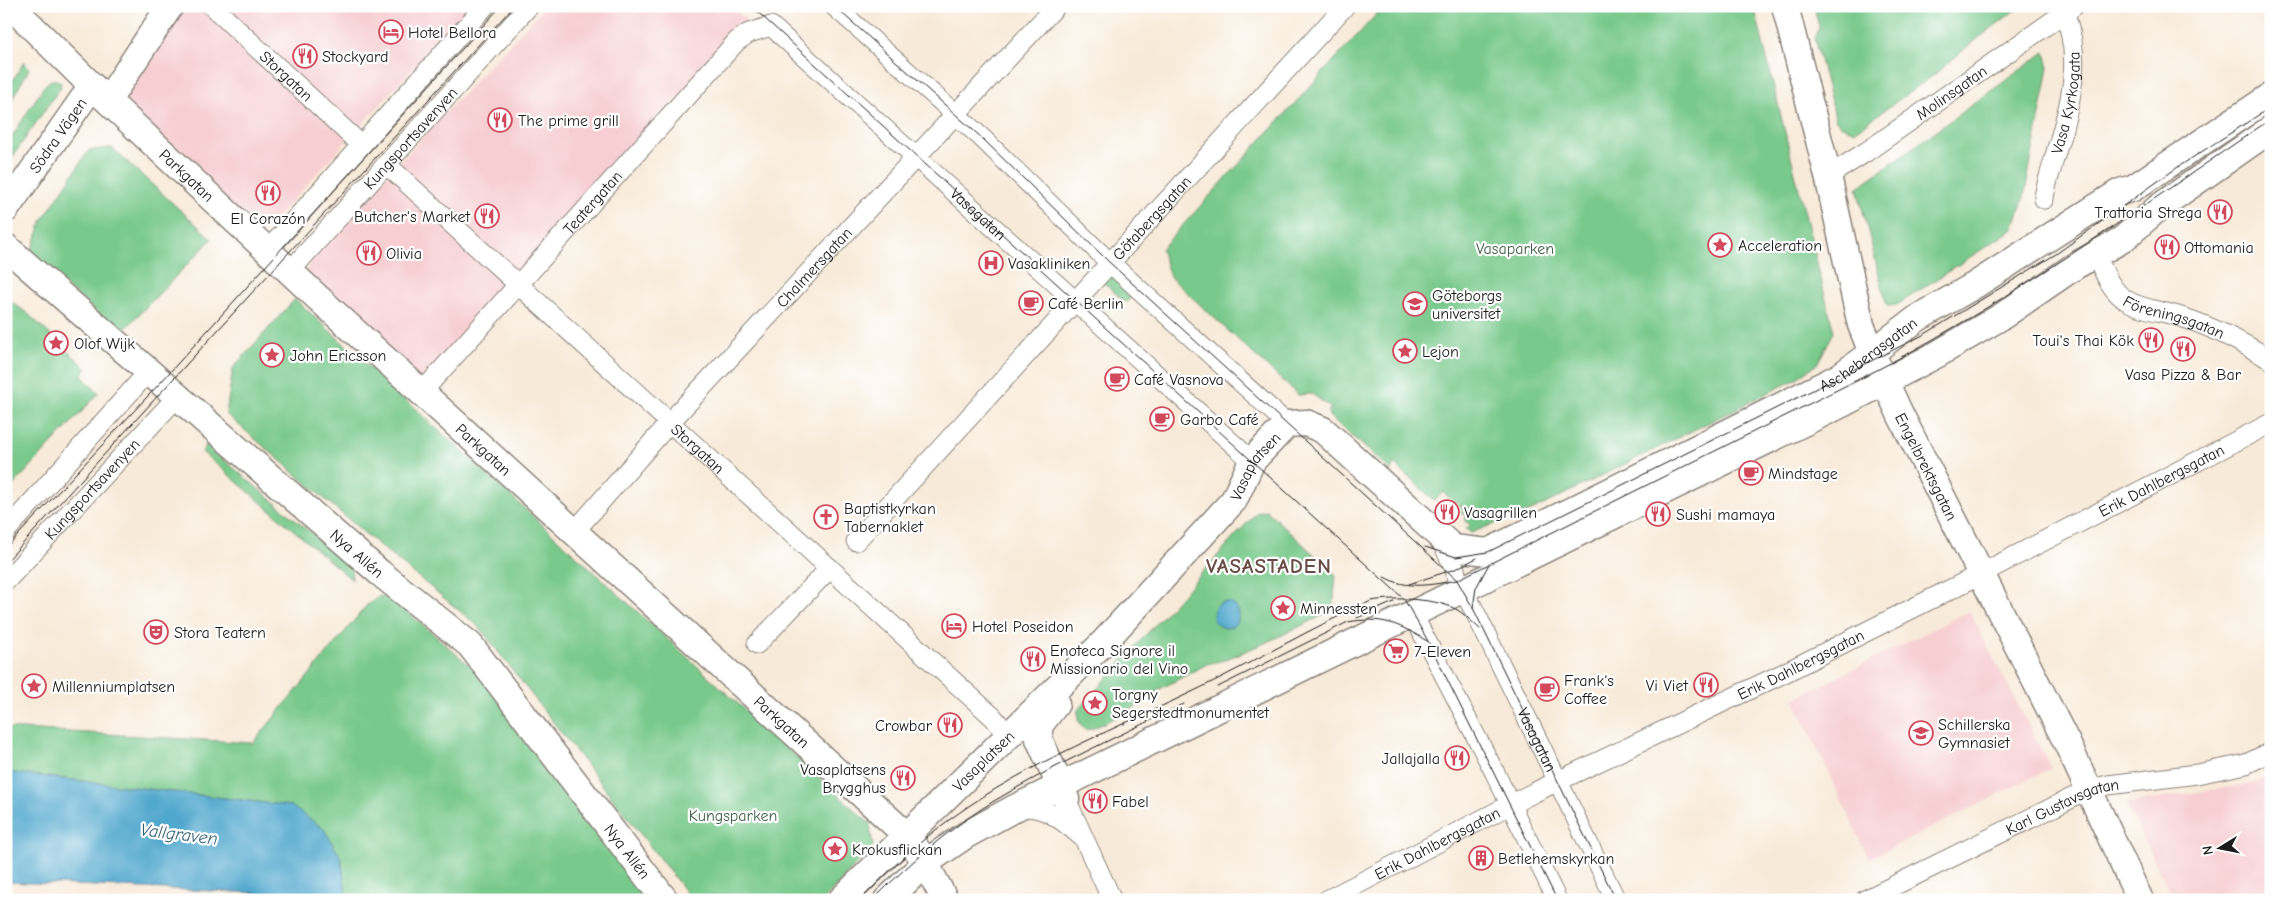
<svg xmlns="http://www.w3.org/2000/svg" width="2277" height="906" font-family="'Comic Neue',sans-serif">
<rect width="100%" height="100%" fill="#fff"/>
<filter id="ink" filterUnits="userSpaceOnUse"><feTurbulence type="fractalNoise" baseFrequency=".02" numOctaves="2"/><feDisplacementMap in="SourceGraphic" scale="10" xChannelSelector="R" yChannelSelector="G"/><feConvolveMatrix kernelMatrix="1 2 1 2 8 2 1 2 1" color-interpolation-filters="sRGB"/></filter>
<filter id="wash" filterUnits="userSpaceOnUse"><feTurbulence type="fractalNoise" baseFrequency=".0096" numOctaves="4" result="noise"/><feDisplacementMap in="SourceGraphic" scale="20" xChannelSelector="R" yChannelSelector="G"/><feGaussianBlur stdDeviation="1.12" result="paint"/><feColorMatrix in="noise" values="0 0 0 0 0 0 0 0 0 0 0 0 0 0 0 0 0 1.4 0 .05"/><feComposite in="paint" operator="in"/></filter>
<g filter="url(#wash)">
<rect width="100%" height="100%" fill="#f8ead8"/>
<!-- built -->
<path fill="#f7cfd2" d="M174,6H470L261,235L115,98Z
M545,6H731L747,21L503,296L423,382L304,274L320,248Z
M1969,611L2051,768L1869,859L1794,699Z
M2271,775V900H2174L2126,804L2254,783Z"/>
<!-- green -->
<path fill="#78c98b" stroke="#4a7254" d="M1384,6H1754L1834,332L1817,364L1794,380L1525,514H1518L1471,533L1466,529L1470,525L1465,520L1467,517L1461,512L1463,509L1455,501L1454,502L1443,492L1435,501L1393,463L1392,471L1329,416L1328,412L1331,408L1312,394L1298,395L1170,277L1161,249Z
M1814,6H2021L1968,46L1938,72L1855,131L1840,125L1836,120L1814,38L1819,27Z
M2045,52L2049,68L2024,197L2013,229L1897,305L1887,306L1857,188Z
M24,62L29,69L12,100L7,101L6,91Z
M51,80H57L61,83L60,88L6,166V146L44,86Z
M112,148L212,239L121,333L30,255L42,221L89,150Z
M1112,275L1128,289L1131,297L1126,303L1103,282L1105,277Z
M6,298L27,313L87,369L81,375L99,393L6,493Z
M295,299L870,824L873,846L824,900H692L478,626L362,531L226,414L233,368Z
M206,445L346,562L351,568L352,580L202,452Z
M1266,510L1336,575L1333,609L1320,617L1267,642L1224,660L1207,664L1158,690L1153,698L1092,729L1085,730L1078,720V710L1257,512Z
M380,596L395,601L484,678L659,900H347L341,858L291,806L6,772V728L253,743L367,605Z"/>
<!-- water -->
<path fill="#51a8ce" stroke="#366275" d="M1213 615a13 13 0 1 1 26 0a13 13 0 1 1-26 0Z
M6,772L291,806L324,829L341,858L347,900H257V893L6,882Z"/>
</g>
<g filter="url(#ink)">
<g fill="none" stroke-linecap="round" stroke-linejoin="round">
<!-- street casing -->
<g stroke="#8a837a" stroke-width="21">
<g id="street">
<path id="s1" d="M212,6L361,145"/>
<path d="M834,6L982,138L1109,262L1287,424"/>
<path id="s2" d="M386,164L993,717L1009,736"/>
<path id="s3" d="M1828,176L1866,152L2074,6"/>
<path id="s4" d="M2044,199C2045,186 2051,172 2054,159C2069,108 2086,57 2061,6"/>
<path d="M268,250L485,6"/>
<path id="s5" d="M2096,255C2103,270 2111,291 2126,300C2142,310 2163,311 2181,317C2213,327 2242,342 2271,360"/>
<path id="s6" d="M291,270L529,6"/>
<path id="s7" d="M422,392L737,41L749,33L771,26L1252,461"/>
<path d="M6,531L149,371"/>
<path id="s8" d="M575,531L670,422L1056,6"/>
<path d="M1441,540L1455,569L1457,580L1473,608L1616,900"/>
<path id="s9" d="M856,541L1345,6"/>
<path id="s10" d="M6,581L178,396"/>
<path d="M1412,613L1495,773L1557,900"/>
<path d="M757,644L830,568"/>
<path d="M1066,799L1112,900"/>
<path d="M1018,808C1043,803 1063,821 1081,836"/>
<path id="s11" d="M1327,900L1533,793L1782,674L1963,583L2271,423"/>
<path id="s12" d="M1865,900L2088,790L2108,785L2197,774L2246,764L2271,752"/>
</g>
</g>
<!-- secondary casing -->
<g stroke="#8a837a" stroke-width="29">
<g id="secondary">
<path id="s13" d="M11,6L92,86L317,297L904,833L921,855L945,900"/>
<path id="s14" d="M1785,6L1828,176L1861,325L1875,360L1901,416L2067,743L2140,900"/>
<path d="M108,100L170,6"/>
<path id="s15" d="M6,209L92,86"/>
<path id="s16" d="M6,247L380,573L470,645L665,900"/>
<path d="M1056,704L1039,726V739L1066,799"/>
<path id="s17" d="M841,900L1102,644L1234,500L1252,461L1287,424L1306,423L1323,430L1453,548L1488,552L1839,377L1918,318L1975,285L2120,192L2133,188L2271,96"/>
<path d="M887,900L925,863L966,835L1015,808L1844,403L1936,355L2004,315L2075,266L2123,239L2158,208L2271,129"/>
</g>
</g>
<!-- street -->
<use href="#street" stroke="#fff" stroke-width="19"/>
<!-- secondary -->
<use href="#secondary" stroke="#fff" stroke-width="26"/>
<!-- tram -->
<g stroke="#1c1c1c" stroke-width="1">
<path d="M751,6L1404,599L1428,641L1557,900"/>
<path id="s18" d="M834,6L982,138L1109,262L1457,580L1473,608L1616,900"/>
<path d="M1425,547L1456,557L1488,552L1925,334L2056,254L2178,167L2271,107"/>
<path d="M6,548L161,382L501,6"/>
<path d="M6,562L514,6"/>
<path d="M1384,577C1408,590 1431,585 1457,580L1879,369C2016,297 2143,206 2271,119"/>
<path d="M1409,584L1455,569L1477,558"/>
<path d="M1473,608L1476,588L1489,564"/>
<path d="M1357,618L1394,602"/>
<path d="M1218,687L1348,622C1382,616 1399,624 1427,641"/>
<path d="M860,900C890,870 919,841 953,817C1029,762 1118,728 1202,687C1259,659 1313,627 1371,601C1394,597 1439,598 1459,611C1467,616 1473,623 1480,629"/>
<path d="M873,900C909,863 950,828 994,801C1054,765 1121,735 1184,704"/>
</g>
</g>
</g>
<!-- icons -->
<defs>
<g id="hotel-ring" transform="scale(1.25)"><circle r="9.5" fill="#fff" stroke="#d1495b" stroke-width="1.5"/><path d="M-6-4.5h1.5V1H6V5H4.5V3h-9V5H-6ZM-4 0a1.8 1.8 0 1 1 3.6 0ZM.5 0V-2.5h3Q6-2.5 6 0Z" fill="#d1495b"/></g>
<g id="restaurant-ring" transform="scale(1.25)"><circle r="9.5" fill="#fff" stroke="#d1495b" stroke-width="1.5"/><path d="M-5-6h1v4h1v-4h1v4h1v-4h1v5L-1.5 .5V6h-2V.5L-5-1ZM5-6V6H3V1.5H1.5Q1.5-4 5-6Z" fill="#d1495b"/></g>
<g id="sight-ring" transform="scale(1.25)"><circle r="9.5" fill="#fff" stroke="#d1495b" stroke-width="1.5"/><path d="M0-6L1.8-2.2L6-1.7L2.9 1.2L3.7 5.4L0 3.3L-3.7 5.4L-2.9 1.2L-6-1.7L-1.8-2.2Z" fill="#d1495b"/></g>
<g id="hospital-ring" transform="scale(1.25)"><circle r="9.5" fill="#fff" stroke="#d1495b" stroke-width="1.5"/><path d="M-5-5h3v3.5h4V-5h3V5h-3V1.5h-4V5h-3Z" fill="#d1495b"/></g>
<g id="cafe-ring" transform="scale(1.25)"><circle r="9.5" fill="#fff" stroke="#d1495b" stroke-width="1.5"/><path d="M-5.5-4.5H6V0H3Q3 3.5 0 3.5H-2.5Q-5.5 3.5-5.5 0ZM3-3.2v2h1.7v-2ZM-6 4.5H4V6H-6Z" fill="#d1495b"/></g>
<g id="university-ring" transform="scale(1.25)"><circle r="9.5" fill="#fff" stroke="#d1495b" stroke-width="1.5"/><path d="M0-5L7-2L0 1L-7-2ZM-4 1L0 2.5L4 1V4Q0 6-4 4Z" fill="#d1495b"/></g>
<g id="church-ring" transform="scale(1.25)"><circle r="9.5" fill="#fff" stroke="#d1495b" stroke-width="1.5"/><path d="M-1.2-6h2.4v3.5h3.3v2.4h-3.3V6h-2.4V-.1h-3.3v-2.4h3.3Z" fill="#d1495b"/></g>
<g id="theatre-ring" transform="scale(1.25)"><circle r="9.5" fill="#fff" stroke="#d1495b" stroke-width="1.5"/><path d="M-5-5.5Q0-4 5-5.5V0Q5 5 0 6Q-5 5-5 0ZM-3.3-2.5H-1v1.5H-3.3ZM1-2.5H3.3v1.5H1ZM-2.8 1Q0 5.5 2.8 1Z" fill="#d1495b"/></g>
<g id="supermarket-ring" transform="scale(1.25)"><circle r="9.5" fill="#fff" stroke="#d1495b" stroke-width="1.5"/><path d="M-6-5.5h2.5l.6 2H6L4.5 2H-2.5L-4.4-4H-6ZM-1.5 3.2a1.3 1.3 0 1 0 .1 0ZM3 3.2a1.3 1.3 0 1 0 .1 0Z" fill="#d1495b"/></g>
<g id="school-ring" transform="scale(1.25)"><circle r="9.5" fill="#fff" stroke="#d1495b" stroke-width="1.5"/><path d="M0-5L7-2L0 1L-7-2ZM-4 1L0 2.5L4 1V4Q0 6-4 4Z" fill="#d1495b"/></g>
<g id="building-ring" transform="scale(1.25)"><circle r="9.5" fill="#fff" stroke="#d1495b" stroke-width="1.5"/><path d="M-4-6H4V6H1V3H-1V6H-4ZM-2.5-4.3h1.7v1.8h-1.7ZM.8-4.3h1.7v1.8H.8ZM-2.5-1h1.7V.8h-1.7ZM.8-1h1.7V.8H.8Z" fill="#d1495b"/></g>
</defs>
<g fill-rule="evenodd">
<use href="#hotel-ring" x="391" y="32"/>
<use href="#restaurant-ring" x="305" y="56"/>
<use href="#restaurant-ring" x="500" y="120"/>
<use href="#restaurant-ring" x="268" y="193"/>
<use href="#restaurant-ring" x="2220" y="212"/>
<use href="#restaurant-ring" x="487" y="216"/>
<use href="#sight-ring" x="1720" y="245"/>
<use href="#restaurant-ring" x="2167" y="247"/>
<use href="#restaurant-ring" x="369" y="253"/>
<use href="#hospital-ring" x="991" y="263"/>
<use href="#cafe-ring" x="1031" y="303"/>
<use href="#university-ring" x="1415" y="304"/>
<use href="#restaurant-ring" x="2151" y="340"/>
<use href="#sight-ring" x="56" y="343"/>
<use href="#restaurant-ring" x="2183" y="349"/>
<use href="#sight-ring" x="1405" y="351"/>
<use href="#sight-ring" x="272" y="355"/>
<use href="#cafe-ring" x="1117" y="379"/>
<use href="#cafe-ring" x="1162" y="419"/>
<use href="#cafe-ring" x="1751" y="473"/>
<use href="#restaurant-ring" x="1447" y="512"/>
<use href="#restaurant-ring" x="1658" y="514"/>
<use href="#church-ring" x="826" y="517"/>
<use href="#sight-ring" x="1283" y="608"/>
<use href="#hotel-ring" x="954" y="626"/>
<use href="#theatre-ring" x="156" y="632"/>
<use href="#supermarket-ring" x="1396" y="651"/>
<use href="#restaurant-ring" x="1033" y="659"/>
<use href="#restaurant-ring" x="1706" y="685"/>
<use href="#sight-ring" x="34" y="686"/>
<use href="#cafe-ring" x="1547" y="689"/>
<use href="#sight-ring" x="1095" y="703"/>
<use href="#restaurant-ring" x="950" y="725"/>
<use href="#school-ring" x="1921" y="733"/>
<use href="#restaurant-ring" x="1457" y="758"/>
<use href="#restaurant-ring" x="903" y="778"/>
<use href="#restaurant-ring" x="1095" y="801"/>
<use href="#sight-ring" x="835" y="849"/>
<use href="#building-ring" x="1481" y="858"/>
</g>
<g text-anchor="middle" stroke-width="4.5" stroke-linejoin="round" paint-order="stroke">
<!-- poi labels -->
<g font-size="16" fill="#1c1c1c" stroke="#fff" text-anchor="start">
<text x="408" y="38">Hotel Bellora</text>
<text x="322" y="62">Stockyard</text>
<text x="518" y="126">The prime grill</text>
<text x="2202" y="218" text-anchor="end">Trattoria Strega</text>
<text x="470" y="222" text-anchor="end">Butcher's Market</text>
<text x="268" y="224" text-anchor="middle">El Corazón</text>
<text x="1738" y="251">Acceleration</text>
<text x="2184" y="253">Ottomania</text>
<text x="386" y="259">Olivia</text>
<text x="1008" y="269">Vasakliniken</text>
<text x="1432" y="301">Göteborgs<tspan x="1432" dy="18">universitet</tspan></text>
<text x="1048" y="309">Café Berlin</text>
<text x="2134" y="346" text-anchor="end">Toui's Thai Kök</text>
<text x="74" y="349">Olof Wijk</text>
<text x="1422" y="357">Lejon</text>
<text x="290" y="361">John Ericsson</text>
<text x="2183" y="380" text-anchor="middle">Vasa Pizza &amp; Bar</text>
<text x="1134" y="385">Café Vasnova</text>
<text x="1180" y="425">Garbo Café</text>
<text x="1768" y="479">Mindstage</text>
<text x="844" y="514">Baptistkyrkan<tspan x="844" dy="18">Tabernaklet</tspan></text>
<text x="1464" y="518">Vasagrillen</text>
<text x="1676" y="520">Sushi mamaya</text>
<text x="1300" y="614">Minnessten</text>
<text x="972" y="632">Hotel Poseidon</text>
<text x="174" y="638">Stora Teatern</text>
<text x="1050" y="656">Enoteca Signore il<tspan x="1050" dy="18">Missionario del Vino</tspan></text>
<text x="1414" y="657">7-Eleven</text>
<text x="1564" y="686">Frank's<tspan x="1564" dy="18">Coffee</tspan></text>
<text x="1688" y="691" text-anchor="end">Vi Viet</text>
<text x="52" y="692">Millenniumplatsen</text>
<text x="1112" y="700">Torgny<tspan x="1112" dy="18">Segerstedtmonumentet</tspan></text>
<text x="1938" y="730">Schillerska<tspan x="1938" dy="18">Gymnasiet</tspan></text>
<text x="932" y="731" text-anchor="end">Crowbar</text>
<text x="1440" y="764" text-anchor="end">Jallajalla</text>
<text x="886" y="775" text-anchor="end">Vasaplatsens<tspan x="886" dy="18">Brygghus</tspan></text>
<text x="1112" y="807">Fabel</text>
<text x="852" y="855">Krokusflickan</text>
<text x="1498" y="864">Betlehemskyrkan</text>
</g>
<!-- street labels -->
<g font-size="16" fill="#1c1c1c" stroke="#fff">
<text dy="6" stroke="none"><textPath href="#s1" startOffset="102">Storgatan</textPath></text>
<text dy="6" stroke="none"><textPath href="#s3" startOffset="149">Molinsgatan</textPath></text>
<text dy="6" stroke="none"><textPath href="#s4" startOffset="99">Vasa Kyrkogata</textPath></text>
<text dy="6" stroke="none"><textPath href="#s15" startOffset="90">Södra Vägen</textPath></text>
<text dy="6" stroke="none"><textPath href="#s6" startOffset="178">Kungsportsavenyen</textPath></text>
<text dy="6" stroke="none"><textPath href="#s13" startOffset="244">Parkgatan</textPath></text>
<text dy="6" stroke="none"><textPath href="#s7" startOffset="255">Teatergatan</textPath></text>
<text dy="6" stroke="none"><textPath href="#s7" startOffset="789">Vasagatan</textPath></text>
<text dy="6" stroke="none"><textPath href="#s9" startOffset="438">Götabergsgatan</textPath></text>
<text dy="6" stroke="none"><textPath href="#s8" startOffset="356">Chalmersgatan</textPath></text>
<text dy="6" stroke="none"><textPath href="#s5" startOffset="106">Föreningsgatan</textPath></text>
<text dy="6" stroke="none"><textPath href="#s17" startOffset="1332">Aschebergsgatan</textPath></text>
<text dy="6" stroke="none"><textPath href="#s13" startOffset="648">Parkgatan</textPath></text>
<text dy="6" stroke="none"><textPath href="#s2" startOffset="422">Storgatan</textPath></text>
<text dy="6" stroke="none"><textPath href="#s14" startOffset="484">Engelbrektsgatan</textPath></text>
<text dy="6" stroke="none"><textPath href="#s17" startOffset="601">Vasaplatsen</textPath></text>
<text dy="6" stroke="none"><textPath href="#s11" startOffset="934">Erik Dahlbergsgatan</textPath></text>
<text dy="6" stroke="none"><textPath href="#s10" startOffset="126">Kungsportsavenyen</textPath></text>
<text dy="6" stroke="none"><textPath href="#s16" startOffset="466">Nya Allén</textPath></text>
<text dy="6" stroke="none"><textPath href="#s11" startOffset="529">Erik Dahlbergsgatan</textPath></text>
<text dy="6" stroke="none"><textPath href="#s13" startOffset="1052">Parkgatan</textPath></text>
<text dy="6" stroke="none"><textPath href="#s18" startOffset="1026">Vasagatan</textPath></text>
<text dy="6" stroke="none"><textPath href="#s17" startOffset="199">Vasaplatsen</textPath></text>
<text dy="6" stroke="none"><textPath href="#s12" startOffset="219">Karl Gustavsgatan</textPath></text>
<text dy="6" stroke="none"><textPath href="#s11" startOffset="124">Erik Dahlbergsgatan</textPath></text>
<text dy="6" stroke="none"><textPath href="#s16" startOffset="871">Nya Allén</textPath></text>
</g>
<!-- park labels -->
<g font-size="16" fill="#416148" stroke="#fff">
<text x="1515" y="254">Vasaparken</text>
<text x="733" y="821">Kungsparken</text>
</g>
<!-- water labels -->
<g font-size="18" font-style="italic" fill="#366275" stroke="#fff">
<text transform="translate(179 834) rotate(7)" y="6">Vallgraven</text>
</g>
<!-- district labels -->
<g font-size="21" font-weight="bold" letter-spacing="1" fill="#6a4c46" stroke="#fff">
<text x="1269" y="573">VASASTADEN</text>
</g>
</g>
<!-- margin -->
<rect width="2277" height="906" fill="none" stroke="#fff" stroke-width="25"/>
<!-- north arrow -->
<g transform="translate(2220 848) rotate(260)" stroke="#ffffff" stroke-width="4" paint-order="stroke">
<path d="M0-4L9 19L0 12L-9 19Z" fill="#1c1c1c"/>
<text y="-8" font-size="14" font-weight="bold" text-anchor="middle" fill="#1c1c1c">N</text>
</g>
</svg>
